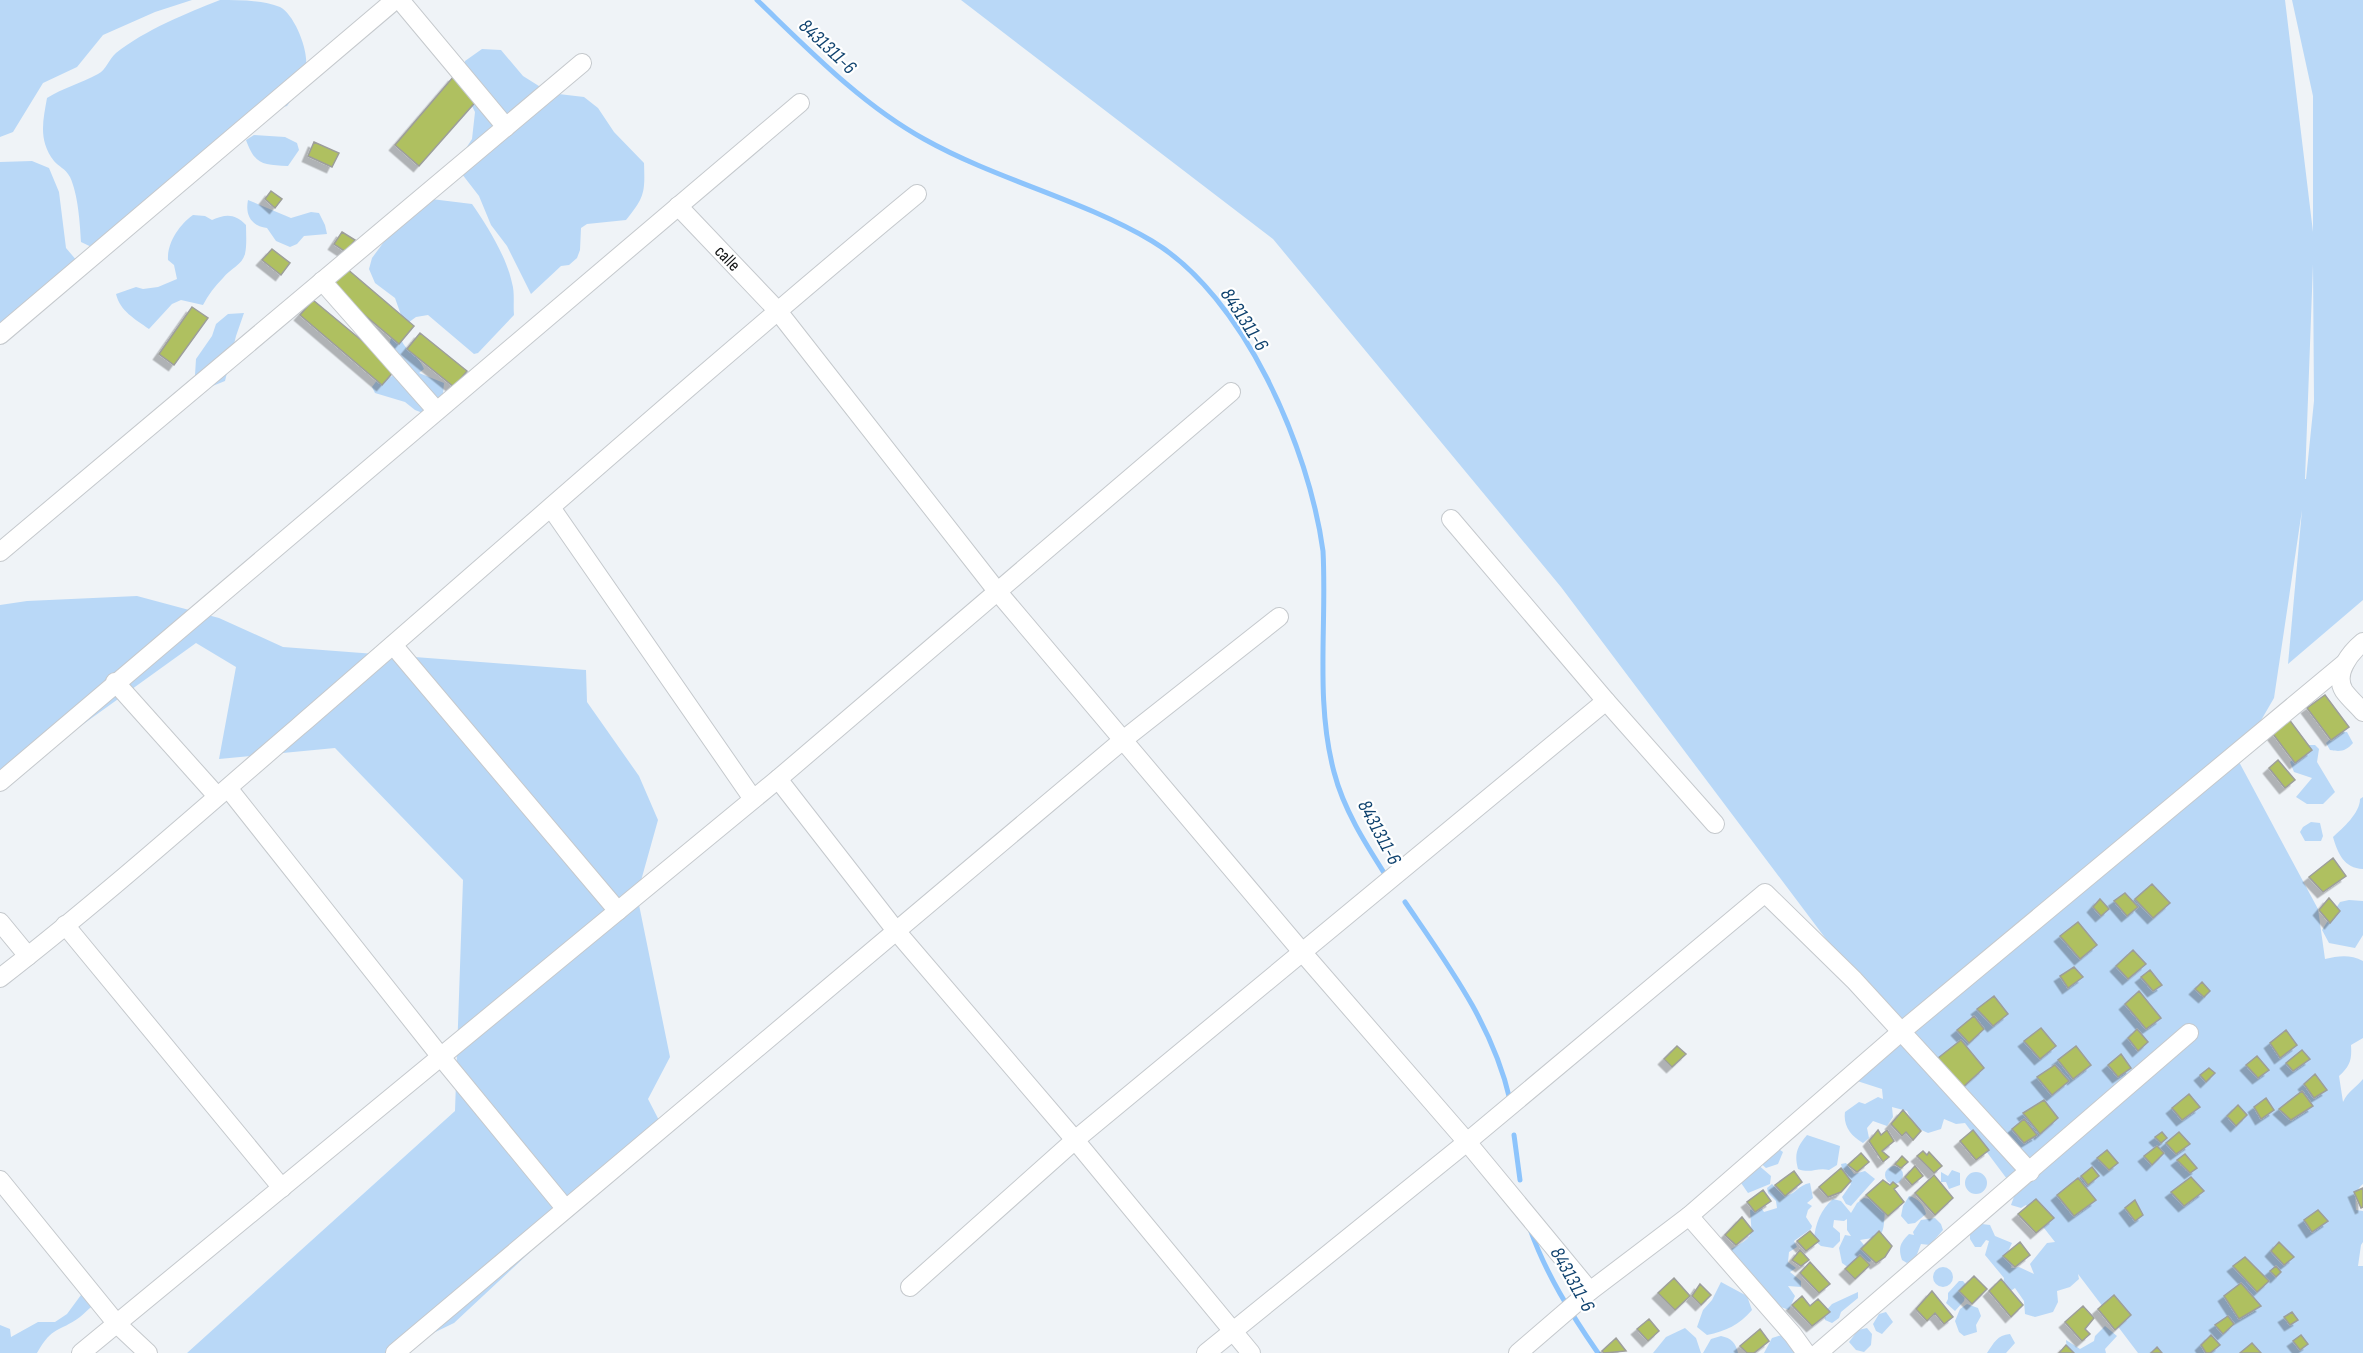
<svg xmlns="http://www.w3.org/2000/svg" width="2363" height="1353" font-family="'Sofia Sans Condensed',sans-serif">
<defs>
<filter id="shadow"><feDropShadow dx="-5.5" dy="5.5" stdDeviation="0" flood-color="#0004"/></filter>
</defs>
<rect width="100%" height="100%" fill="#eff3f7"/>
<!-- green -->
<path fill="#b9d8f7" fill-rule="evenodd" d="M0,0H192L155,12L103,35L77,67L43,83L13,132L0,137Z
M220,0C238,0 263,0 280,7C294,14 308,49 306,64C303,80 296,94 287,106L276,109L100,251L81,242C80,223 78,194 70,177C65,168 59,167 54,161C38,140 43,121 47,98C63,88 81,83 98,74C106,70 109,59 116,53C145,30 187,13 220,0Z
M961,0H2285L2313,232V96L2292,0H2363V600L2288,664L2302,510L2274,698L2238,760L2318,909L2325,959C2338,956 2350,954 2363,961V1038L2351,1045C2352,1060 2350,1066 2339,1076L2343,1102C2348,1091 2356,1088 2363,1079V1184C2355,1190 2355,1201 2356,1210L2363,1211V1242L2361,1245L2358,1266H2363V1353H2138L2078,1274L2079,1279L2070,1287L2057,1291L2058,1302L2053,1312L2035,1317L2025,1314L2024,1301L2015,1288L2009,1292L2003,1285L2004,1278L1985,1255L1989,1241L1986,1240L1981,1247H1975L1970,1239V1234L1982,1224L1990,1225L1995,1236L2012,1243L2006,1256L2013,1261L2011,1268L2019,1267L2034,1274L2030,1264L2047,1243L2055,1242L2026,1205L2021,1208L2011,1205L2016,1191L1965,1123L1956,1124L1944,1119L1941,1129L1928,1133L1915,1127L1907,1111L1892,1107L1893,1117L1887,1126L1873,1121L1867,1128L1869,1138L1863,1143C1851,1136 1843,1126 1845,1112L1859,1102L1865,1104L1878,1097L1883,1099L1882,1089L1854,1080L1902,1040L1561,587L1273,239ZM2313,264L2314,401L2306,479H2305Z
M482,49L501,50L523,76L550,93L584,97L598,108L614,132L644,163C645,192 645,197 626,220L587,224L581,228L580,250L577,258L569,265L561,266L531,294L507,246L491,225L479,196L455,165L472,139L475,112L464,90L465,61Z
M254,135L285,137L297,143L299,150L288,166C263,165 255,165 246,140Z
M32,161L49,168L59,192L66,248L83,268L0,332V162Z
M423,198L472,204C487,225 507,258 512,283C515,293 513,305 514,315L478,353L474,354L428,315L416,317L401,328C397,350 417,350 424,369L419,373L444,383L442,404L428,415L415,410L405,402L375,393L372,387L378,379C385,379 392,379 395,372L388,347C394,334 390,328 401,315L395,298L375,283L369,269L372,258L403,216Z
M248,200L291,218L311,212L319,213L325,225L327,234L304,236L297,244L290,247L276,241L267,228C251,226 245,215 248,200Z
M193,215L205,216L212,220C225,214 235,213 246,225C246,234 247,245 245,254C242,265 230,269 223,278C215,286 208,295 203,305L181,300L172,304L149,329C135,319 120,311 116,294L136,287L143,289L158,287L177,279L174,265L168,260C167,243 179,225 193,215Z
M244,313L236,336L225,381L210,387L200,381L195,375L196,359L212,336L216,324L228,314Z
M137,596L219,618L283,647L586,670L587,702L639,776L658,820L637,895L670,1057L648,1099L663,1128L454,1323L392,1353H187L455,1111L463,880L335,748L219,759L236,667L196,643L0,784V605L27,601Z
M2339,731L2347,732L2353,743C2346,751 2341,752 2330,750L2326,743Z
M2309,745H2315L2319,749L2317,762L2335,792L2323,804H2307L2296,797L2312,778L2294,772L2290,762Z
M2363,797V869C2344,868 2338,854 2333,837C2343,828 2360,813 2360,799Z
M2311,822L2320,823L2323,836L2321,841H2305L2300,832L2303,827Z
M2349,900L2363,901V935L2355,948L2329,943L2322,930L2340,902Z
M1807,1135L1840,1146L1837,1165L1829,1170C1817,1167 1811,1174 1798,1169C1794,1154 1797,1147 1807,1135Z
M1764,1139L1783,1152L1778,1164L1766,1168L1758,1161Z
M1756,1163L1771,1176L1770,1184L1748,1193L1739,1180Z
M1846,1163L1854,1174L1865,1171L1875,1179L1851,1206L1846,1204L1842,1197L1851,1184L1843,1173L1841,1164Z
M1885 1175a9 9 0 1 1 18 0a9 9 0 1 1-18 0Z
M1952,1170L1960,1173V1185L1949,1189L1946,1182H1941V1172L1948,1176Z
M1965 1183a11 11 0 1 1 22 0a11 11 0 1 1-22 0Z
M1810,1183L1813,1198L1807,1203L1812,1206L1808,1210L1806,1217L1812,1226L1811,1229L1794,1241L1797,1247L1789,1252L1788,1262L1796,1268L1790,1272L1801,1281V1287L1788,1286L1795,1296L1789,1310L1778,1306L1733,1263L1731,1249C1757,1236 1751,1233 1750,1210L1760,1206L1764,1212L1777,1208L1776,1201L1768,1193L1767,1188L1772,1184C1794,1207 1792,1186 1810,1183Z
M1909,1196C1918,1198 1924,1205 1926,1214L1915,1223L1908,1224L1901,1216L1903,1206Z
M1864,1198L1877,1200L1885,1210C1883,1236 1885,1236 1860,1240L1873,1257L1870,1262L1860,1259L1849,1268L1842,1263L1839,1248L1845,1235L1851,1236L1847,1230V1219L1844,1221L1834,1220L1833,1227L1840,1233V1241L1833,1248L1821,1246L1814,1240C1815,1224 1821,1209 1833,1199L1841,1201L1851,1213L1857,1203Z
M1935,1218L1941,1224L1943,1230L1930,1245L1921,1244L1916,1257L1907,1263L1902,1260C1898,1248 1900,1243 1909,1234L1914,1235L1913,1232L1921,1220Z
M1933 1277a10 10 0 1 1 20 0a10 10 0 1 1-20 0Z
M1959,1281H1963L1967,1286L1964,1301L1955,1311L1946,1303L1948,1299V1293Z
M1721,1282L1747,1296L1752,1310C1739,1325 1726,1331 1707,1335L1697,1327L1703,1310L1712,1300Z
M1858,1292V1298L1841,1312L1839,1318L1832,1323L1825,1320L1824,1313L1832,1304Z
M90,1294L94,1305C88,1309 85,1313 80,1317C58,1333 53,1325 37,1353H0V1325L10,1329L11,1337L38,1322H55L67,1314L81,1295Z
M1967,1304L1978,1308L1981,1316L1976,1325L1977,1332L1964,1336L1959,1332L1955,1321L1960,1309Z
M1886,1312L1893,1322L1882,1334L1876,1331L1873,1324L1879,1314Z
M2105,1326L2117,1336L2105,1349L2106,1353H2070L2067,1350L2066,1340L2080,1349L2094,1341L2095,1336Z
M1685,1328L1696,1338L1701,1353H1653L1666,1337Z
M1867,1328L1872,1334L1871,1345L1864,1352L1856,1350L1849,1342L1858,1330Z
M1785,1334L1796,1353H1764L1772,1338Z
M2010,1334L2015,1343L2006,1353H1987C1994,1343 1997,1335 2010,1334Z
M1721,1336C1731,1338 1736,1343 1738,1353H1703L1711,1339Z"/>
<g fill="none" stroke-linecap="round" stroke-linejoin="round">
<!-- stream -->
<path stroke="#8dc4fc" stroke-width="5" d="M757,0C809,50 861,104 924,139C997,180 1081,199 1152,241C1244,296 1309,448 1323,551C1327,624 1315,701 1334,772C1344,811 1367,846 1388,879
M1405,902C1448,965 1493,1025 1510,1100
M1514,1135L1520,1180
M1530,1229C1546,1274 1571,1314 1598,1353"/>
</g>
<!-- building -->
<path fill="#afc061" stroke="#9d9e9a" stroke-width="1.5" filter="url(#shadow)" d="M454,76L479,98L419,166L395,145Z
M314,142L339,153L332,167L308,156Z
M271,191L282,199L275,208L265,199Z
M342,232L355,240L346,252L334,244Z
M272,249L290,263L281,275L262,260Z
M346,268L414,326L399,344L330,286Z
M313,300L396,369L382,385L300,315Z
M192,307L208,318L174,365L159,354Z
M420,333L467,371L454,387L407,349Z
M2325,695L2349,727L2331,740L2307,708Z
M2288,718L2312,750L2295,763L2270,730Z
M2278,760L2295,780L2285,788L2269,768Z
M2333,858L2346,876L2323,892L2309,877Z
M2152,884L2170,903L2153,918L2135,899Z
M2125,893L2138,907L2127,916L2114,901Z
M2329,898L2340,911L2330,923L2319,910Z
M2100,899L2109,909L2101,916L2093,907Z
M2078,922L2097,945L2080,959L2060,936Z
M2133,950L2146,964L2128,979L2116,966Z
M2074,967L2083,977L2068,988L2060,976Z
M2150,970L2162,985L2153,991L2141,977Z
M2202,982L2210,991L2204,997L2195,989Z
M2139,991L2161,1018L2146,1029L2125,1004Z
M1994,996L2008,1014L1993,1026L1977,1009Z
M1974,1016L1984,1029L1969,1043L1957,1030Z
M2041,1028L2056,1046L2040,1059L2024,1041Z
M2137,1029L2148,1042L2138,1051L2128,1038Z
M2286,1030L2297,1045L2280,1058L2270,1043Z
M1961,1040L1984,1068L1963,1087L1938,1058Z
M1677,1046L1686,1054L1672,1067L1664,1059Z
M2076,1046L2091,1065L2073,1079L2058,1060Z
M2302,1050L2310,1059L2293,1071L2286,1063Z
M2121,1054L2131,1068L2118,1077L2108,1065Z
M2257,1056L2269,1070L2258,1078L2246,1065Z
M2055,1065L2069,1081L2052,1095L2037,1077Z
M2209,1068L2215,1073L2206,1082L2200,1075Z
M2315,1074L2327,1090L2314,1098L2304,1084Z
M2302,1091L2313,1106L2291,1120L2279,1109Z
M2189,1094L2200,1107L2182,1120L2172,1108Z
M2266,1098L2274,1110L2261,1119L2254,1107Z
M2044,1100L2058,1118L2040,1134L2023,1113Z
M2238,1105L2247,1115L2236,1126L2227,1116Z
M1903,1110L1921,1131L1913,1140L1906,1132L1902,1136L1891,1124Z
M2024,1119L2037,1135L2024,1143L2012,1129Z
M1878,1130L1881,1135L1887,1130L1894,1141L1882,1151L1889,1157L1883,1162L1869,1141Z
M1973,1130L1989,1150L1976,1160L1960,1141Z
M2162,1132L2167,1138L2161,1143L2155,1137Z
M2179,1132L2190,1144L2176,1154L2166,1143Z
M2157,1146L2164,1153L2152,1165L2144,1156Z
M2107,1150L2118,1163L2109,1170L2097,1158Z
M1923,1151L1927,1155L1929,1152L1942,1166L1934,1173L1917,1156Z
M1861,1153L1869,1162L1857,1172L1848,1165Z
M2185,1154L2197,1168L2190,1173L2177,1160Z
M1902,1156L1908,1162L1901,1168L1895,1164Z
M1915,1166L1923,1176L1912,1185L1905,1177Z
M2092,1167L2099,1176L2088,1185L2081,1176Z
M1841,1168L1851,1181L1841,1192L1828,1197L1819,1187Z
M1794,1171L1802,1182L1785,1196L1775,1185Z
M1934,1175L1953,1198L1935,1215L1915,1193Z
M2191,1177L2204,1191L2184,1206L2171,1192Z
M2078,1178L2096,1200L2074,1216L2057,1195Z
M1883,1180L1890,1185L1893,1182L1898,1186L1894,1189L1904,1202L1888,1216L1866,1195Z
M2363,1188V1207L2361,1208L2354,1192Z
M1763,1190L1771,1201L1755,1212L1747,1202Z
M2036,1199L2054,1218L2036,1233L2018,1214Z
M2135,1200L2143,1215L2135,1221L2125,1208Z
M2318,1210L2328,1221L2312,1232L2304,1220Z
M1742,1217L1753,1231L1736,1245L1725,1235Z
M1810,1231L1819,1241L1806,1251L1797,1241Z
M1879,1231L1892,1246L1885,1257L1876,1263L1861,1249Z
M2020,1242L2030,1255L2015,1267L2003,1256Z
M2279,1242L2294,1257L2284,1265L2271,1251Z
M1800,1250L1809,1260L1801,1266L1792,1260Z
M1860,1255L1870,1265L1855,1279L1845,1269Z
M2245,1257L2269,1281L2257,1292L2233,1266Z
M1810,1262L1830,1284L1819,1293L1800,1273Z
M2276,1266L2281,1272L2276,1277L2270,1271Z
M1974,1276L1987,1289L1972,1304L1959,1291Z
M1674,1278L1690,1296L1675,1310L1658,1293Z
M2001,1279L2023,1305L2011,1317L1989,1291Z
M2241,1283L2261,1306L2239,1319L2224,1296Z
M1700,1284L1711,1295L1701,1305L1692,1296Z
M1932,1291L1953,1317L1944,1324L1935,1313L1927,1321L1916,1309Z
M2114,1295L2131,1315L2115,1330L2098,1309Z
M1802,1296L1810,1306L1818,1299L1830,1312L1812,1326L1792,1305Z
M2083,1306L2094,1318L2085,1329L2090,1334L2082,1341L2065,1322Z
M2292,1312L2298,1320L2290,1325L2284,1317Z
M2228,1316L2234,1324L2223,1334L2215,1325Z
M1649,1319L1659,1331L1648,1341L1637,1329Z
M1760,1329L1769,1341L1754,1353H1747L1740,1346Z
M2211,1335L2220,1345L2210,1353H2206L2201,1345Z
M2301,1335L2308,1344L2300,1350L2293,1341Z
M1616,1338L1626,1351L1604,1353L1602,1351Z
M2252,1343L2261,1353H2240Z
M2066,1345L2074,1353H2059Z
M2157,1347L2162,1353H2151Z"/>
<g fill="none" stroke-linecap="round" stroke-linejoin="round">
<!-- minor casing -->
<g stroke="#c5c9cd" stroke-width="20">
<g id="minor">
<path d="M400,0L506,127"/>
<path id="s1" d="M678,206L777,310L997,591L1303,953L1467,1142L1590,1291L1689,1216L1902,1031L2345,663"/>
<path d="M322,281L436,410"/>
<path d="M0,335L395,0"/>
<path d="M552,509L753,799"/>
<path d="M1451,519L1606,701L1715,824"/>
<path d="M0,552L582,63"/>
<path d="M2363,642C2351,652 2333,673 2344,691C2349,698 2357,705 2363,712"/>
<path d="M393,645L618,911"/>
<path d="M115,682L217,796"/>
<path d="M778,779L897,932L1075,1140L1251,1353"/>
<path d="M0,782L800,103"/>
<path d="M228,788L441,1057L565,1208"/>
<path d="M0,922L28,956"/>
<path d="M65,925L282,1188"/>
<path d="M0,978C102,899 199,812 297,728C503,550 707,368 917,194"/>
<path d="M0,1180L117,1324L148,1353"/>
<path d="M1689,1216L1793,1335L1806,1353"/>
<path d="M910,1287L1075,1140L1606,701"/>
<path d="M81,1353L778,779L1231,392"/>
<path d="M395,1353L1123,740L1279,617"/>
<path d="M1206,1353L1467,1142L1765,893L1854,980L2030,1172"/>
<path d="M1518,1353L1590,1291"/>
<path d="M1818,1353L2189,1033"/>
</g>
</g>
<!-- minor -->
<use href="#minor" stroke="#fff" stroke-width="18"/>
</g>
<g text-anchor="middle" stroke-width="4.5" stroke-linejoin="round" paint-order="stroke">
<!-- street labels -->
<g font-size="18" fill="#0f1112" stroke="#fff">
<text dy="6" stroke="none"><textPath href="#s1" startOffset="72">calle</textPath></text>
</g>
<!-- water labels -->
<g font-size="20" font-style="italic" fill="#10436f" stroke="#fff">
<text transform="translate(828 46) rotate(43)" y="7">8431311-6</text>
<text transform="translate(1245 319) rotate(57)" y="7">8431311-6</text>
<text transform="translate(1380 832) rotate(62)" y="7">8431311-6</text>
<text transform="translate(1573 1279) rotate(61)" y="7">8431311-6</text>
</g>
</g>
</svg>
